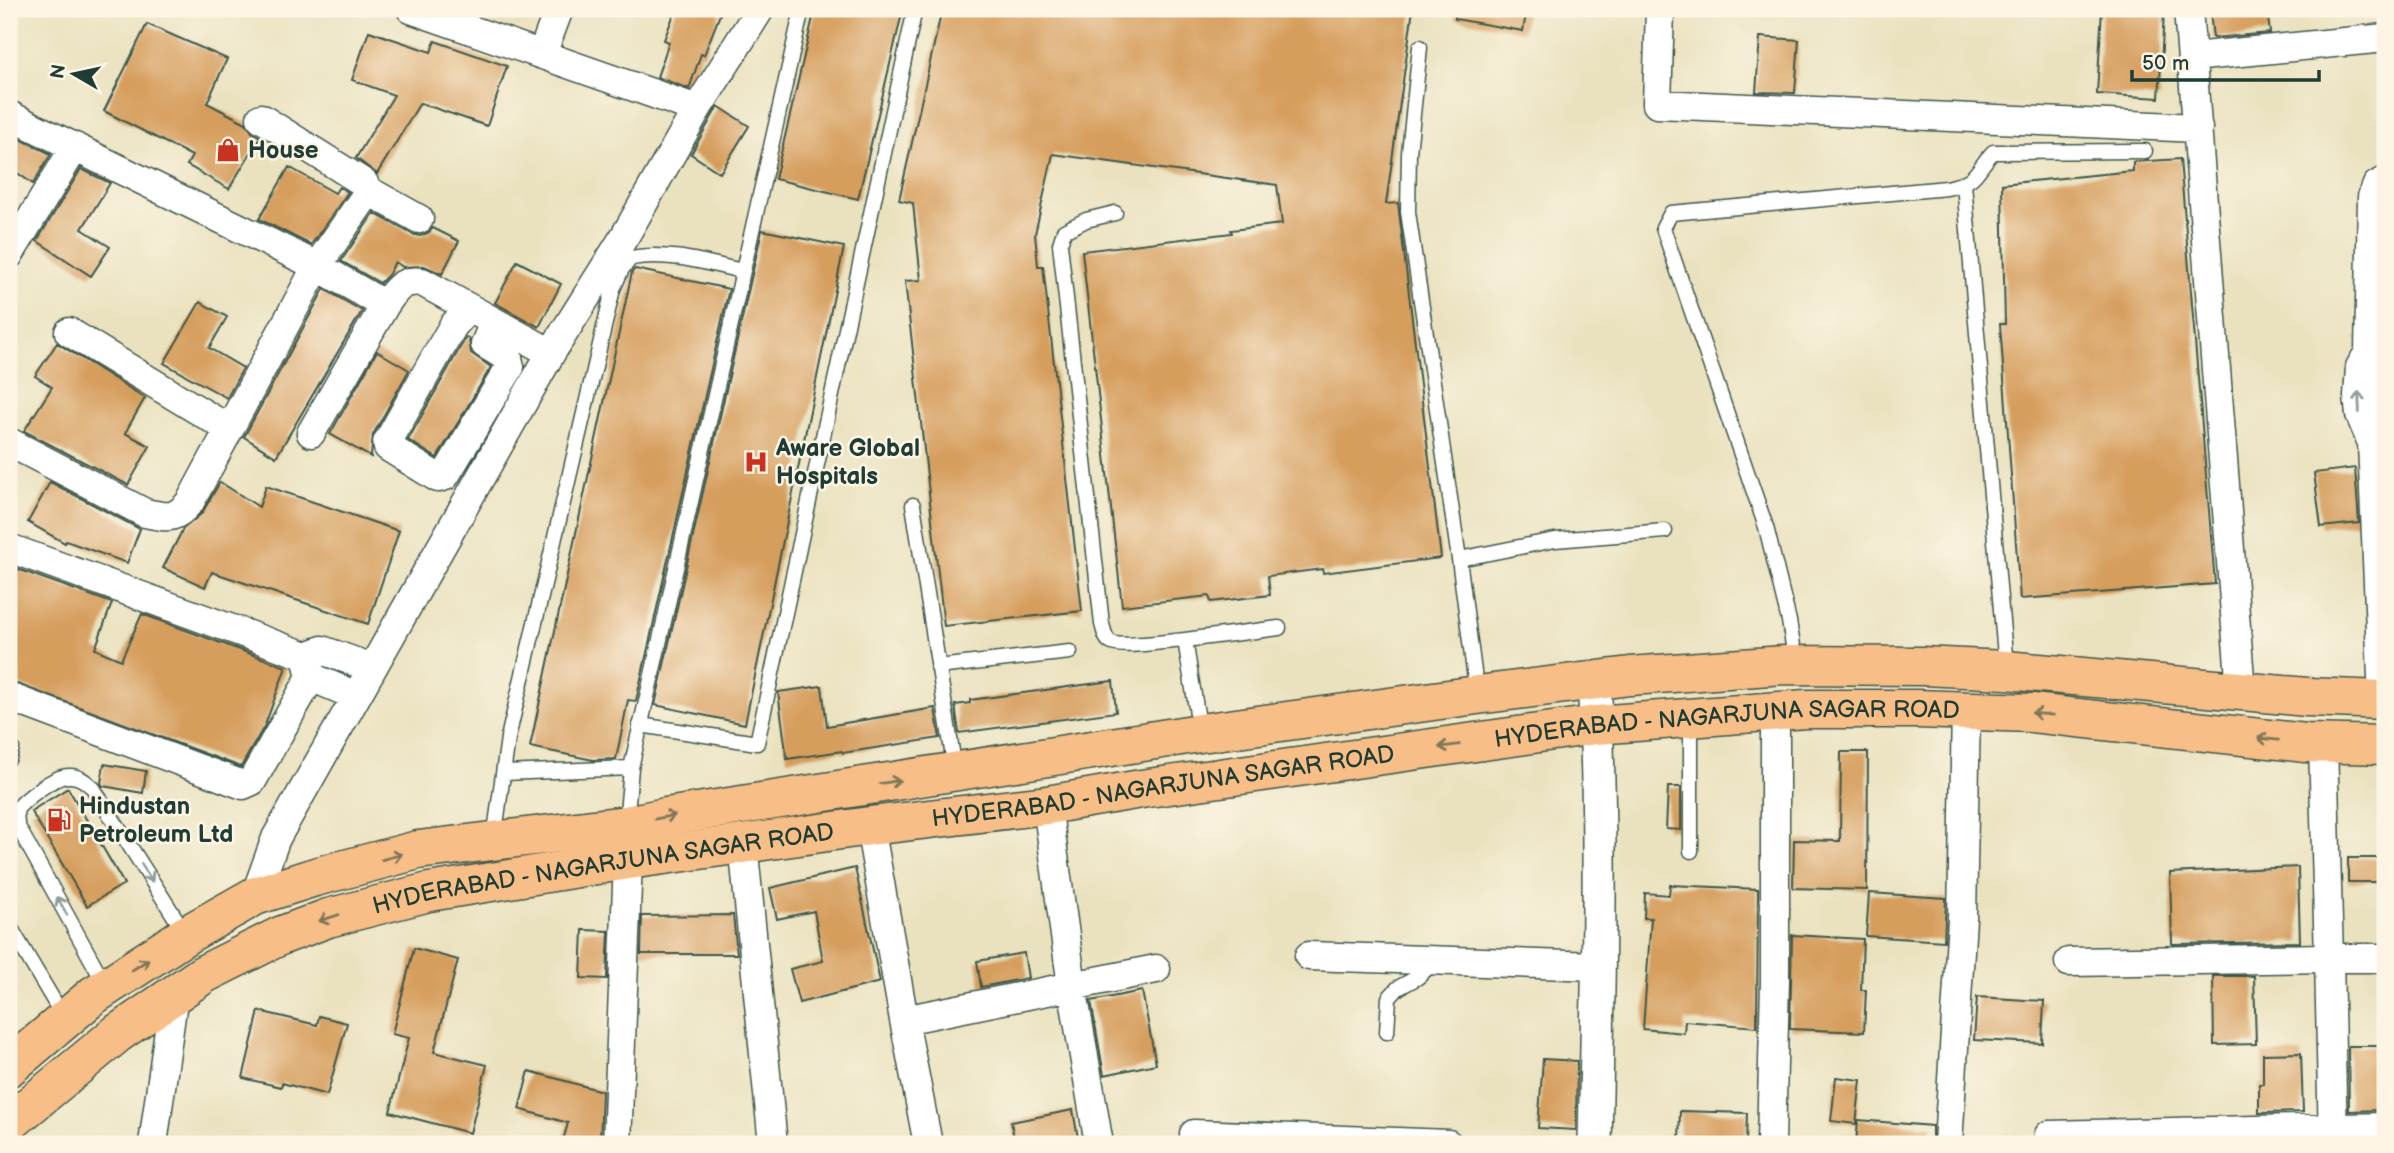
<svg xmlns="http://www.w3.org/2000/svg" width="2394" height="1153" font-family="'Balsamiq Sans',sans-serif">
<rect width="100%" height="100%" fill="#fcf5e5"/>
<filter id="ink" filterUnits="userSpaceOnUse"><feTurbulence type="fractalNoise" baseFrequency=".0143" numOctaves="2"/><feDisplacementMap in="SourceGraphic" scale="14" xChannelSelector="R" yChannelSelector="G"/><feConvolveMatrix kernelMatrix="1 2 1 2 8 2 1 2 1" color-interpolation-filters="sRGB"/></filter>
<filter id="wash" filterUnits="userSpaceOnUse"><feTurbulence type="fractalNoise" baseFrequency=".00686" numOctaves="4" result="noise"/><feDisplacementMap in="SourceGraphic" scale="28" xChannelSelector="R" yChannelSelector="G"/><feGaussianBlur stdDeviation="1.57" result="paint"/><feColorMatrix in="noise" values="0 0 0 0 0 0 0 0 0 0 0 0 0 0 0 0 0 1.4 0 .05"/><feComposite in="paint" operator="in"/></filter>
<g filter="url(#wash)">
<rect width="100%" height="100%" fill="#eae2bf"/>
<g id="blocks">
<!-- building -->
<path fill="#d69e5d" d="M676,9H722L704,55L701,54L689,89L657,77L669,42L664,40Z
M815,9H903L858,199L775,179Z
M942,9H1413L1386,204L1398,203L1441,558L1323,573L1322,569L1268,576L1270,595L1211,602L1209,596L1122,606L1082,251L1232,233L1231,230L1282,224L1277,185L1053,154L1035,234L1038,266H1043L1082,611L944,626L905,281L921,280L913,203L899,200Z
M1456,9H1527L1523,31L1455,19Z
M2102,9L2164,13L2159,98L2097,94Z
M2236,9H2267L2270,33L2213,38L2210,12Z
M147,24L227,59L207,103L246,123L252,132L260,137L229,189L187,165L192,156L104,111Z
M369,31L431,52L435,41L507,66L487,126L420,103L377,174L356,158L394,95L352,80Z
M1760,37L1799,40L1795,93L1756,92Z
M718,106L749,126L720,173L691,154Z
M14,136L51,154L33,184L9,167V143Z
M2180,159L2215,584L2020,599L2000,324H2005L2002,184L2133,171V162Z
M289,167L335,193L339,187L348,192L311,245L259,219Z
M81,169L110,183L82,229L110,247L91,276L37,241Z
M374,213L412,234L420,236L428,233L433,228L459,241L442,274L424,266L403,267L395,262L389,274L380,283L341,261Z
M762,230L844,247L745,724L655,705Z
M517,261L561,284L539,327L495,303Z
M635,269L729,289L636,701L628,700L616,759L593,760L530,747L632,272Z
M324,289L362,311L276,457L244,437Z
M200,302L227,317L209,348L243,368L227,398L164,363Z
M466,337L469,339L471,353L491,367L437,458L408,440Z
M57,343L145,398L125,433L150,446L128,485L24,431L52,387L35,376Z
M377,351L409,370L373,435L371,457L330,434Z
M2355,468L2359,523L2321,527L2314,473Z
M50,482L140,529L127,563L66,541L65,543L28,522Z
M220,482L259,507L266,486L399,531L368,624L212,572L205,587L163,568L183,529L202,513Z
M9,566L112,603L95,649L121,660L142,614L286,667L265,725L241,767L9,681Z
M1113,681L1116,712L959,733L955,705L970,703V700Z
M822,686L827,726L935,708L940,738L843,753L842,751L787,759L778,692Z
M1841,752H1868L1867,890L1793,888L1794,840L1840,841Z
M104,764L146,771L143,793L103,786L101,783Z
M1668,787H1681V830L1666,829Z
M68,788L124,884L87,906L31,811Z
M2348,858H2385V882H2348Z
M2298,867L2300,942L2172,944L2170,873Z
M855,868L880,982L799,1003L790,969L823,961L814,911L777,919L770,888Z
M1670,885L1758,889L1757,1027L1685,1021L1684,1033L1643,1029L1651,918H1644L1645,893L1669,895Z
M1869,893L1946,898L1944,941L1866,936Z
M733,915L737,954H641L642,916Z
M583,930L609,931L607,979L581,978Z
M1792,935L1863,939L1861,990H1866L1864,1032L1790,1029Z
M414,948L458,960L434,1052L487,1065L470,1133L390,1112L409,1038L392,1034Z
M1024,953L1028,978L981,987L977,961Z
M2213,976H2254L2256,1044L2214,1045Z
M1142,991L1156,1064L1104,1075L1091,1001Z
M1977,997L2044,1001L2042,1043L1974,1040Z
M259,1011L317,1025L319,1016L347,1023L327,1095L282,1083L281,1087L243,1078Z
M2348,1046H2385V1110L2349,1111Z
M2301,1053L2303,1112L2259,1113V1084H2263V1054Z
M1543,1059L1577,1061L1576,1130L1538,1128Z
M529,1071L602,1091L600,1144H562L568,1123L519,1109Z
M1836,1077L1861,1080L1856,1124L1831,1121Z
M1073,1110L1079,1144H1015L1011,1122Z
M1680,1111L1747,1113L1746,1144H1679Z
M1858,1120L1932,1126V1144H1856Z"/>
</g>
</g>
<g filter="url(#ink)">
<use href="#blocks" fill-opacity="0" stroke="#3d5649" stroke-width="2"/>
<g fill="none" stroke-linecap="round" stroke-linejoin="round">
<!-- service casing -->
<g stroke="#3d5649" stroke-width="17">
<path id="service" d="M1420,47L1409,153L1408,212L1459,559L1477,694
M1964,184L2006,667
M1115,213L1086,220L1064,231L1060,244L1102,624C1104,631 1105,640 1112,643C1123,648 1171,641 1185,640L1200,732
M913,505L955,770
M1459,559L1555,540L1665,531
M1185,640L1279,628
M1796,664L1789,621L1766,527L1663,228L1671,213L1947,188C1979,181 1974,172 1993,152L2145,151
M938,667L1070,652
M1691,720V851
M640,725L757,743L915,9
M9,758L12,748
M503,773L631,768
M626,825L631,768L802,9
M494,839L508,738L613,289L622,269L631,258C668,251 706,263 742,271
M9,925L64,1018
M106,986L17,825L16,810C25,799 54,776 68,776C79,775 86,782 93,788L185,933
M1387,1032L1389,998L1398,988L1418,977L1435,961"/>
</g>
<!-- minor casing -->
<g stroke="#3d5649" stroke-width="31">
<path id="minor" d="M411,9L697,109
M1660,9L1657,104L2198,128
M2188,9L2241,691
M542,54L559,9
M2192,57L2385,38
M9,115L317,266L385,305
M367,190L419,219
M9,255L75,147
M465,306L461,317L453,326L387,443L388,447L438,478L445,476L510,367L508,358L485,344L494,322
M69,332L229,429
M2369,352L2380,364L2381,417L2372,443L2360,415L2358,396L2360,367L2369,352L2372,197L2377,185L2385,181
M311,433L385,305C395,290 402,279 422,282L551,353
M9,442L145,513C167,517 174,521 190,502L317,266L364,198L367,190L364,183L261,118
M2372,443L2383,700
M9,548L306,656
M356,696L311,677L306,656L322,650L372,668
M9,697L243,785L252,781L311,677
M1047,805L1072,986L1099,1144
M870,826L904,1020L928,1144
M743,843L773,1144
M255,896L276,838L551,353L626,234L697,109L760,9
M1309,956L1598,966
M2069,962L2329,958L2323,744
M904,1020L1156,969
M1194,1134L1448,1144
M2049,1135L2385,1127
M153,1144L174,994
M617,1144L628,860
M1771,1144L1775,981V711
M1948,1144L1962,919L1966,710
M2333,1144L2329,958H2385"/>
</g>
<!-- tertiary casing -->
<g stroke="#3d5649" stroke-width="36">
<path id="tertiary" d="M1594,681C1603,835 1598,990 1595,1144"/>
</g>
<!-- primary casing -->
<g stroke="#3d5649" stroke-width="41">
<g id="primary">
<path d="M9,1067L94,995L186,935L255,896L315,877L418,850L626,825L666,817L1200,733L1477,695L1630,676L1784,665L1922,666L2006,670L2307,697L2385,700"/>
<path id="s1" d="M9,1123L118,1033L204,974L280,936L328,918L429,892L628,860L870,826L1047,805L1141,789L1596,725L1806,709H1917L2032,713L2306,743L2385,745"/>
</g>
</g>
<!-- service -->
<use href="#service" stroke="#fff" stroke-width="14"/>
<!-- minor -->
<use href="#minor" stroke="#fff" stroke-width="28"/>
<!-- tertiary -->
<use href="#tertiary" stroke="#fff" stroke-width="33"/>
<!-- primary -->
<use href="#primary" stroke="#f7be87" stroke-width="38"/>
</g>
<!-- one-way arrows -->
<defs><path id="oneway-shaft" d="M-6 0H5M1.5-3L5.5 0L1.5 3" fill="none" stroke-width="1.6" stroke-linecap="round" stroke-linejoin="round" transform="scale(1.75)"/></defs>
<g stroke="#8f9e9a">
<use href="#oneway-shaft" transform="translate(2359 402) rotate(-92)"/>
<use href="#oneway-shaft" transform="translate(147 873) rotate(58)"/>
<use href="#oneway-shaft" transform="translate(62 906) rotate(-119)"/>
</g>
<g stroke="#807759">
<use href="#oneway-shaft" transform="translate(2042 714) rotate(-174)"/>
<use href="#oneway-shaft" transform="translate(2268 739) rotate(-174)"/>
<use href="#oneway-shaft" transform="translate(1449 746) rotate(172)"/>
<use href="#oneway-shaft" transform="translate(890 782) rotate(-9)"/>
<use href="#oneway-shaft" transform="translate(665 817) rotate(-11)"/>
<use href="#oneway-shaft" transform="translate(392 857) rotate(-15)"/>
<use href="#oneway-shaft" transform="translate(329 918) rotate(162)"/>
<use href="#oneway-shaft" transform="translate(140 965) rotate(-33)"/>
</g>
</g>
<!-- icons -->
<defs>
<g id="shop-bare" transform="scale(1.89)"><path d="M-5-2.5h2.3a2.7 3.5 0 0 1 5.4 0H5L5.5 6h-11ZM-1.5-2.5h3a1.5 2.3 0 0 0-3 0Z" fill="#c8321e" stroke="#fcf5e5" stroke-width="2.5" paint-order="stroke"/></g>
<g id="hospital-bare" transform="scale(1.89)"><path d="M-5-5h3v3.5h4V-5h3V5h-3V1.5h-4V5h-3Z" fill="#c8321e" stroke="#fcf5e5" stroke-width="2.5" paint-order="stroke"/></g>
<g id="fuel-bare" transform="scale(1.89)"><path d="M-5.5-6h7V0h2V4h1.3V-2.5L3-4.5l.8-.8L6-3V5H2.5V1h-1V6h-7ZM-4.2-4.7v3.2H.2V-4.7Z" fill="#c8321e" stroke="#fcf5e5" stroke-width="2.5" paint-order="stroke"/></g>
</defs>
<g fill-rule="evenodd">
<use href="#shop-bare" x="228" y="150"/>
<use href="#hospital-bare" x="756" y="462"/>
<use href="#fuel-bare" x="59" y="820"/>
</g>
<g text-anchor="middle" stroke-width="5" stroke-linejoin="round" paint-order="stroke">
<!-- poi labels -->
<g font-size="24" font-weight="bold" fill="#1f3d34" stroke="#fcf5e5" text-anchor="start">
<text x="248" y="158">House</text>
<text x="776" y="456">Aware Global<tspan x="776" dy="28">Hospitals</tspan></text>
<text x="79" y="814">Hindustan<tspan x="79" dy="28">Petroleum Ltd</tspan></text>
</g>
<!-- street labels -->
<g font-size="24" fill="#1f3d34" stroke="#fcf5e5">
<text dy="8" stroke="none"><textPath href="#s1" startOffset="1796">HYDERABAD - NAGARJUNA SAGAR ROAD</textPath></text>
<text dy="8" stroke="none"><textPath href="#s1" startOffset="1228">HYDERABAD - NAGARJUNA SAGAR ROAD</textPath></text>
<text dy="8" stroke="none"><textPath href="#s1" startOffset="662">HYDERABAD - NAGARJUNA SAGAR ROAD</textPath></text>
</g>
</g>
<!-- margin -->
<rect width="2394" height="1153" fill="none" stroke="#fcf5e5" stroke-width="35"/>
<!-- north arrow -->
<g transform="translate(74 74) rotate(279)" stroke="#fcf5e5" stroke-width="5" paint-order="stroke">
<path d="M0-5L12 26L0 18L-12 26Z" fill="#1f3d34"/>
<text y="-10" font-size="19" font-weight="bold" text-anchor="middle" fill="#1f3d34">N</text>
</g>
<!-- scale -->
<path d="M2132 70v10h187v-10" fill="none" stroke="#1f3d34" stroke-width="3.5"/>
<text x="2142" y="70" font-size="21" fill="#1f3d34" stroke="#fcf5e5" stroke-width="5" paint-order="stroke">50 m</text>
</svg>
